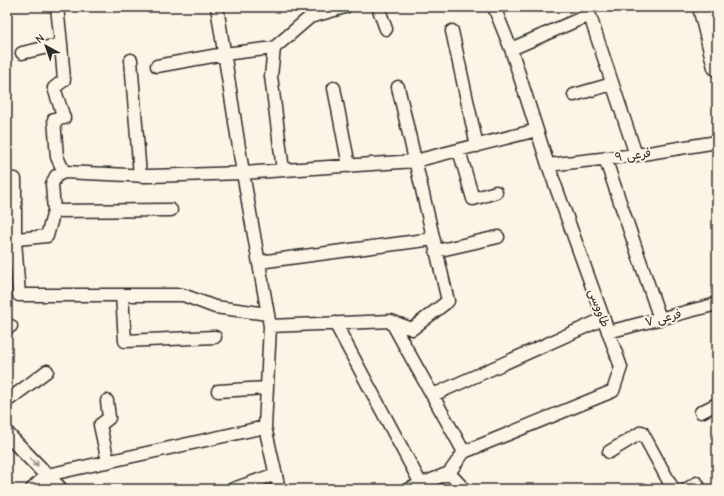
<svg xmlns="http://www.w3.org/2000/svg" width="724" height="496" font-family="'Comic Neue','Playpen Sans Arabic',sans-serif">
<rect width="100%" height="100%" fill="#fcf5e5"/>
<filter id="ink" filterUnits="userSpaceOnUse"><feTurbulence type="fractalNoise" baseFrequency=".025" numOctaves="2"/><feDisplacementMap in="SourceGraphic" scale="8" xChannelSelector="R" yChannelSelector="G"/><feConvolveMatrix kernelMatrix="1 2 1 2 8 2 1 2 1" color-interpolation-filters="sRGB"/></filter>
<g filter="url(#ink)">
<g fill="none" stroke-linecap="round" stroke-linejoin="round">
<!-- minor casing -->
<g stroke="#2b2b2b" stroke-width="15">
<path id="minor" d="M57,7L61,44
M217,7L243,173L270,326L265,427L279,489
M378,7L386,29
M587,7L636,155
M452,31L477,146
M274,48L271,76L283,170
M511,49L589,15
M22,53L61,44L64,80L54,88L64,118L54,119L57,157L64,172
M131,60L140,176
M157,66L224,54L274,48L310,17L345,7
M334,88L349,166
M574,95L612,84
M459,150L473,199L496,192
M605,158L660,319
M548,165L636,155L717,142
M7,179H15V240L19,295H183L215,307L268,314
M54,211L171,210
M7,240L47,236L54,211L52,184L56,176L64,172L150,176L243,173L415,161L537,130
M436,251L498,237
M259,262L433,239
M122,295L125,341L215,337
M391,321L412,329L448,301L398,87
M335,323L421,484
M270,326L391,321L464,452
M7,328L11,326
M608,332L717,304
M218,391L267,388
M433,395L603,319
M7,401L47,371
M107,401L109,418L100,425L108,462
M701,412L717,404
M609,452L642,432L673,489
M449,473L464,489
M32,489L47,475L265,427
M233,489L276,474
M409,489L449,473L464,452L613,391L621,367L548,165L511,49L494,7
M687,489L697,483L700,489"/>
</g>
<!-- tertiary casing -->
<g stroke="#2b2b2b" stroke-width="17">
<path id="tertiary" d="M7,434L60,489"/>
</g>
<!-- primary casing -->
<g stroke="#2b2b2b" stroke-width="21">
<path id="primary" d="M702,7L717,67"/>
</g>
<!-- minor -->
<use href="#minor" stroke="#fcf5e5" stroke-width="12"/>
<!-- tertiary -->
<use href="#tertiary" stroke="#fcf5e5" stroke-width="14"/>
<!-- primary -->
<use href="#primary" stroke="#fcf5e5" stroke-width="18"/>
</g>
<!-- one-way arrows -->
<defs><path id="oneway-shaft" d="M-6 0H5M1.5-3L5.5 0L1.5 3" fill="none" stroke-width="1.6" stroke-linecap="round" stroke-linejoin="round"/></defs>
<use stroke="#949088" href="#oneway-shaft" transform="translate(34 462) rotate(46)"/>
</g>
<g text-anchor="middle" stroke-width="4" stroke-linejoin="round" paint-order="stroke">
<!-- street labels -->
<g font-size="12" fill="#2b2b2b" stroke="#fcf5e5">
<text transform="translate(633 155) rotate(-7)" y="4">فرعی ۹</text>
<text transform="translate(599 308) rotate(70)" y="4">طاووسی</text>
<text transform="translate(663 318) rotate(-14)" y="4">فرعی ۷</text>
</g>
</g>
<!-- margin -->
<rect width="724" height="496" fill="none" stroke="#fcf5e5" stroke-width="24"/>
<rect x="12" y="12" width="700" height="472" fill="none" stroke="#2b2b2b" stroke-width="1.5" filter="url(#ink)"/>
<!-- north arrow -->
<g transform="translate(46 46) rotate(320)" stroke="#fcf5e5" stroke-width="3" paint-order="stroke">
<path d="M0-3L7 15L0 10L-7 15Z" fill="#2b2b2b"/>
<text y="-6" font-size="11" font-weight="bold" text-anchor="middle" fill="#2b2b2b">N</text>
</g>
</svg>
